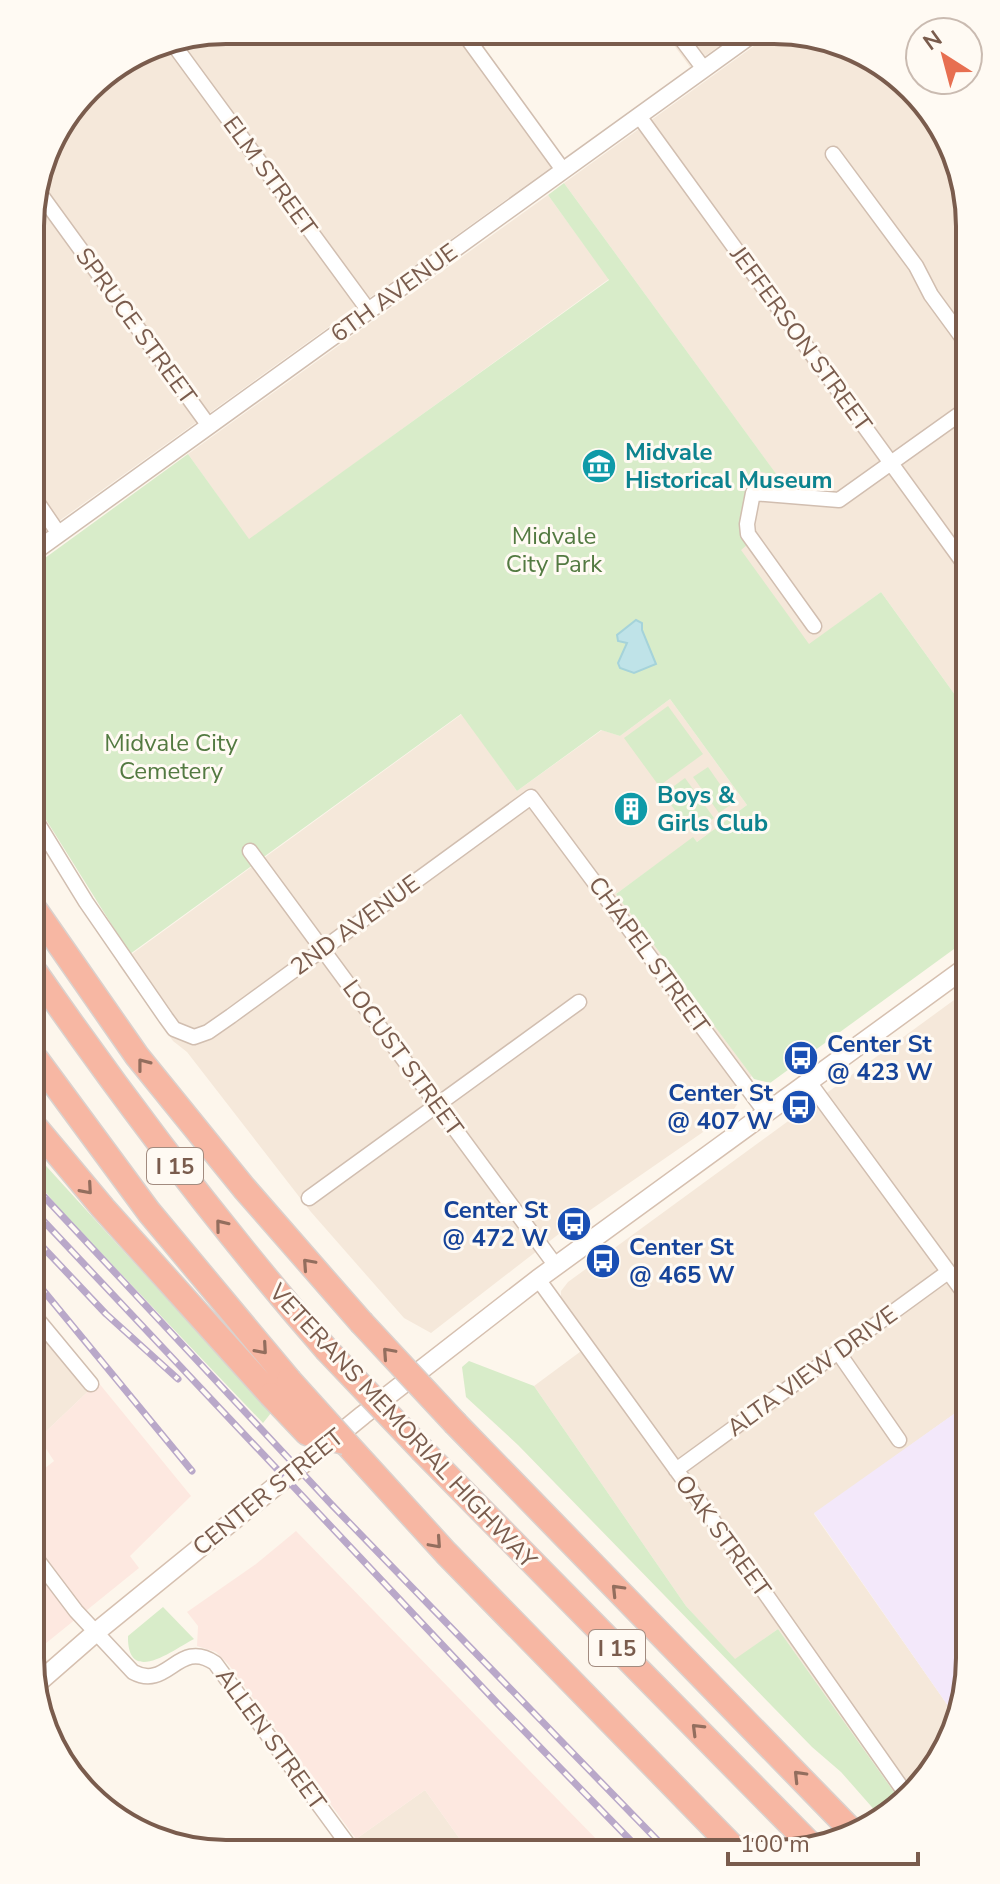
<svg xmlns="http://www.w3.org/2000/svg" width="1000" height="1884" font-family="'Nunito Sans',sans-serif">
<rect width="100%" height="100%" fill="#fdf6ec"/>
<!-- residential -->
<path fill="#f5e8da" d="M226,30L473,32L564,158L34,539L32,201L50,139L97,79L152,45Z
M665,33H737L690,67Z
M772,33L811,34L903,79L960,164L963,706L881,592L809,645L740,550V523L751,469L776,474L564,183Z
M548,195L609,279L249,540L188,454Z
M670,699L747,805L697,842L693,838L616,894L752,1076L734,1090L738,1103L732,1112L586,1213L431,1333L404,1318L311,1212L187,1052L173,1041L118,964L462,714L517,791L602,730L620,736Z
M965,992L968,1404L814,1514L953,1713L929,1778L899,1799L778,1629L735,1660L686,1606L534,1386L592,1343L561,1301V1291L568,1282Z
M38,1310L98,1382L39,1438Z
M425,1790L467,1849L358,1850L355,1846L356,1839Z"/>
<!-- commercial -->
<path fill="#fde8e0" d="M98,1382L191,1496L130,1556L139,1568L40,1648L39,1473L54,1461L39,1438Z
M296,1531L604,1847L467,1849L425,1790L356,1839L229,1665L216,1652L197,1646L198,1626L187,1612L256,1564Z"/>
<!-- education -->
<path fill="#f3e8fa" d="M968,1404L970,1671L953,1713L814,1513Z"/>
<!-- green -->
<path fill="#d8ecc9" d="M564,183L777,475L751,470L740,523V531L747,545L741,550L809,644L881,592L963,706L965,941L770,1083L754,1079L616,894L693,837L697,842L747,805L670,699L620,736L601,730L517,791L461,714L130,954L35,802L34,566L188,454L249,539L609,280L548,195Z
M668,706L703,754L659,786L624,738Z
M708,767L733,803L719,813L693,777Z
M685,778L714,818L692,833L663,794Z
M37,1156L271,1413L263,1423L64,1214L37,1182Z
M469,1361L534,1386L686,1606L735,1659L778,1629L899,1799L878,1814L841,1772L812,1747L518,1445L466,1397L462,1367Z
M163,1607L194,1639C174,1649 127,1687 128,1636Z"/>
<!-- water -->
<path fill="#bfe3e8" stroke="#a5d3da" stroke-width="2" d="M636,620L642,623V630L656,664L634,673L620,668L618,663L627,643L618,641L617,635Z"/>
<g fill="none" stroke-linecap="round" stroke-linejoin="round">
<!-- minor casing -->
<g stroke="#d1beb0" stroke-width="17">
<path id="minor" d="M462,31L563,170
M677,33L704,69
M171,41L369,311
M639,116L962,561
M833,154L916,266L931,295L961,336
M36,188L209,426
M33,496L59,534
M814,626L748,534L747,524L753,493L839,500L961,413
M35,819L86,902L166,1018L174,1029L194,1037L208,1032L231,1016L531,797L766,1113
M250,851L556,1266
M809,1082L967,1297
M309,1198L579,1002
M538,1279L751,1573L906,1794
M38,1320L91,1384
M838,1352L899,1440
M676,1470L948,1272
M39,1562L76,1611L133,1672C168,1691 178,1638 215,1663L352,1850"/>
</g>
<!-- tertiary casing -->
<g stroke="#d1beb0" stroke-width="19">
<path id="tertiary" d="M34,552L754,33"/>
</g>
<!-- secondary casing -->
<g stroke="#d6c0b0" stroke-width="21">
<path id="secondary" d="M40,1681L95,1633L363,1415L538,1279L965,968"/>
</g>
<!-- motorway casing -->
<g stroke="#dad1cd" stroke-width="27">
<path id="motorway" d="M36,911L137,1056L244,1188L361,1322
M36,973C127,1104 222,1229 326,1349
M37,1060L149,1212L289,1380
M37,1129L103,1208L271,1395
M456,1424L853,1832
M345,1442L446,1553L731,1845
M423,1451L810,1844"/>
</g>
<!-- minor -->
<use href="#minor" stroke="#fff" stroke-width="14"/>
<!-- tertiary -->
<use href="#tertiary" stroke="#fff" stroke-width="16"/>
<!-- secondary -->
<use href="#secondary" stroke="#fff" stroke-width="18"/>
<!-- motorway -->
<use href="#motorway" stroke="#f7b7a3" stroke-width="24"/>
<!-- rail casing -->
<g stroke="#b9a8c9" stroke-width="7">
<path id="rail" d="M37,1189L332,1505L663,1846
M37,1214L497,1703L636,1846
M38,1242L106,1314L178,1379
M38,1284L192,1471"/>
</g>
<!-- rail -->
<use href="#rail" stroke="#fffaf3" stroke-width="4" stroke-dasharray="12" stroke-linecap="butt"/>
<!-- motorway-bridge casing -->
<g stroke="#dad1cd" stroke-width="27" stroke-linecap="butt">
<path id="motorway-bridge" d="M361,1322L456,1424
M326,1349L423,1451
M289,1380L345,1442
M271,1395L307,1433L345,1442"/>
</g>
<!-- motorway-bridge -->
<use href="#motorway-bridge" stroke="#f7b7a3" stroke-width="24"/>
</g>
<!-- one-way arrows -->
<defs><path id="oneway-chevron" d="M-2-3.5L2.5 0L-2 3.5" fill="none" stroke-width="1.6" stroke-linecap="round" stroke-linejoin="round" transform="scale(2)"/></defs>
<g stroke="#936e5e">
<use href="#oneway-chevron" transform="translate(143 1064) rotate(-128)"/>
<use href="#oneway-chevron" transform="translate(87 1189) rotate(49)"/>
<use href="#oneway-chevron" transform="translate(221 1225) rotate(-129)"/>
<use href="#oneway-chevron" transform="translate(308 1264) rotate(-132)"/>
<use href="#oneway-chevron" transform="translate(262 1349) rotate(49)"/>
<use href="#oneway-chevron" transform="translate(388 1353) rotate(-132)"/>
<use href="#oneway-chevron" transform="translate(436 1543) rotate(48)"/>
<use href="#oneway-chevron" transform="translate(617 1590) rotate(-134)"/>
<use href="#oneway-chevron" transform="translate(697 1729) rotate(-135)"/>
<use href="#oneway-chevron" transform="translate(799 1776) rotate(-134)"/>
</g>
<!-- icons -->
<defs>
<g id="museum-disc" transform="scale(1.8)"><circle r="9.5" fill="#0f9aa8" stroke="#fffaf3"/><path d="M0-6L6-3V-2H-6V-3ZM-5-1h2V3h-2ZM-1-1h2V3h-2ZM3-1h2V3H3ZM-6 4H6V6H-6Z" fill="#fff"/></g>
<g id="building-disc" transform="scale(1.8)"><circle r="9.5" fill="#0f9aa8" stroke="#fffaf3"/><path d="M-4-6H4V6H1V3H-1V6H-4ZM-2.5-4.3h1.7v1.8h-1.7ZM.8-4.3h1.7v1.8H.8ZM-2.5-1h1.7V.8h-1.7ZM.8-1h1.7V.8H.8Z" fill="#fff"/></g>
<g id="bus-disc" transform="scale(1.8)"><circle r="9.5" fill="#1a4fb4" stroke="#fffaf3"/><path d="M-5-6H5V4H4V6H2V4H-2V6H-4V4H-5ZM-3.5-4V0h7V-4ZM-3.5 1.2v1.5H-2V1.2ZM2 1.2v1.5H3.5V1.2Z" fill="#fff"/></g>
</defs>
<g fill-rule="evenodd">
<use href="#museum-disc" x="599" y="466"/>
<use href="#building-disc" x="631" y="809"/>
<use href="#bus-disc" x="801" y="1058"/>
<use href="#bus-disc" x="799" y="1107"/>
<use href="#bus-disc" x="574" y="1224"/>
<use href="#bus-disc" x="603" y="1261"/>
</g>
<g text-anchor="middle" stroke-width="6" stroke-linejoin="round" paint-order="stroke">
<!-- shield labels -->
<g fill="#fffaf3" stroke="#a28b7f" stroke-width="2">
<rect x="147" y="1148" width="56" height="36" rx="6"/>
<rect x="589" y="1630" width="56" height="36" rx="6"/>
</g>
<g font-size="22" font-weight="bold" fill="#7a5c4d">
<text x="175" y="1174">I 15</text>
<text x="617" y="1656">I 15</text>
</g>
<!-- street labels -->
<g font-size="24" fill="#7a5c4d" stroke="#fffaf3">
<text transform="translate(270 176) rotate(54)" y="8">ELM STREET</text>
<text transform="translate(394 293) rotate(-36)" y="8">6TH AVENUE</text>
<text transform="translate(136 326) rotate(54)" y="8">SPRUCE STREET</text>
<text transform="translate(801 339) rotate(54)" y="8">JEFFERSON STREET</text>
<text transform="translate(355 925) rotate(-36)" y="8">2ND AVENUE</text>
<text transform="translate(649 955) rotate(54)" y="8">CHAPEL STREET</text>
<text transform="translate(403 1058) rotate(54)" y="8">LOCUST STREET</text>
<text transform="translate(812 1371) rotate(-36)" y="8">ALTA VIEW DRIVE</text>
<text transform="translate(403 1426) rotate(47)" y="8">VETERANS MEMORIAL HIGHWAY</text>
<text transform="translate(268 1492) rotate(-39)" y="8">CENTER STREET</text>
<text transform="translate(723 1536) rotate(54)" y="8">OAK STREET</text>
<text transform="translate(271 1739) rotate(54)" y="8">ALLEN STREET</text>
</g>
<!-- culture labels -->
<g font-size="24" font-weight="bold" fill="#0d838f" stroke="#fffaf3" text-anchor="start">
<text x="625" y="460">Midvale<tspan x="625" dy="28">Historical Museum</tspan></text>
<text x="657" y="803">Boys &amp;<tspan x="657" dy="28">Girls Club</tspan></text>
</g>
<!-- park labels -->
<g font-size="24" fill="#537a41" stroke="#fffaf3">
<text x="554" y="544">Midvale<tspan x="554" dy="28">City Park</tspan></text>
<text x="171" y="751">Midvale City<tspan x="171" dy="28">Cemetery</tspan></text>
</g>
<!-- transit labels -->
<g font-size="24" font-weight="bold" fill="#164399" stroke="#fffaf3" text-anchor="start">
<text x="827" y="1052">Center St<tspan x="827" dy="28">@ 423 W</tspan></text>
<text x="773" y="1101" text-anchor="end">Center St<tspan x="773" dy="28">@ 407 W</tspan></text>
<text x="548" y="1218" text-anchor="end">Center St<tspan x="548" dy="28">@ 472 W</tspan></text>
<text x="629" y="1255">Center St<tspan x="629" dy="28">@ 465 W</tspan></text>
</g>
</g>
<!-- crop -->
<path d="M0 0H1000V1884H0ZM226 44H774A182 182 0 0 1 956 226V1658A182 182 0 0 1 774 1840H226A182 182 0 0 1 44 1658V226A182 182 0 0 1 226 44Z" fill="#fffaf3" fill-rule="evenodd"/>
<path fill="none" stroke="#7a5c4d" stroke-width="4" d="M226 44H774A182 182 0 0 1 956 226V1658A182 182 0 0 1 774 1840H226A182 182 0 0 1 44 1658V226A182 182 0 0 1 226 44Z"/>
<!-- north arrow -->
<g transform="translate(944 56) rotate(324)"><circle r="38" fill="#fffaf3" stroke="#cabbb1" stroke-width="2"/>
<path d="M0-6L14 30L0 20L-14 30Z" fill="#e76f51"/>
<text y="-12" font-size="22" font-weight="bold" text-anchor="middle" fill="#7a5c4d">N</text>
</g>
<!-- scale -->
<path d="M728 1852v12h190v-12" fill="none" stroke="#7a5c4d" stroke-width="4"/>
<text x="740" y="1852" font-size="24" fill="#7a5c4d" stroke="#fffaf3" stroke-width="6" paint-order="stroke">100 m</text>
</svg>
